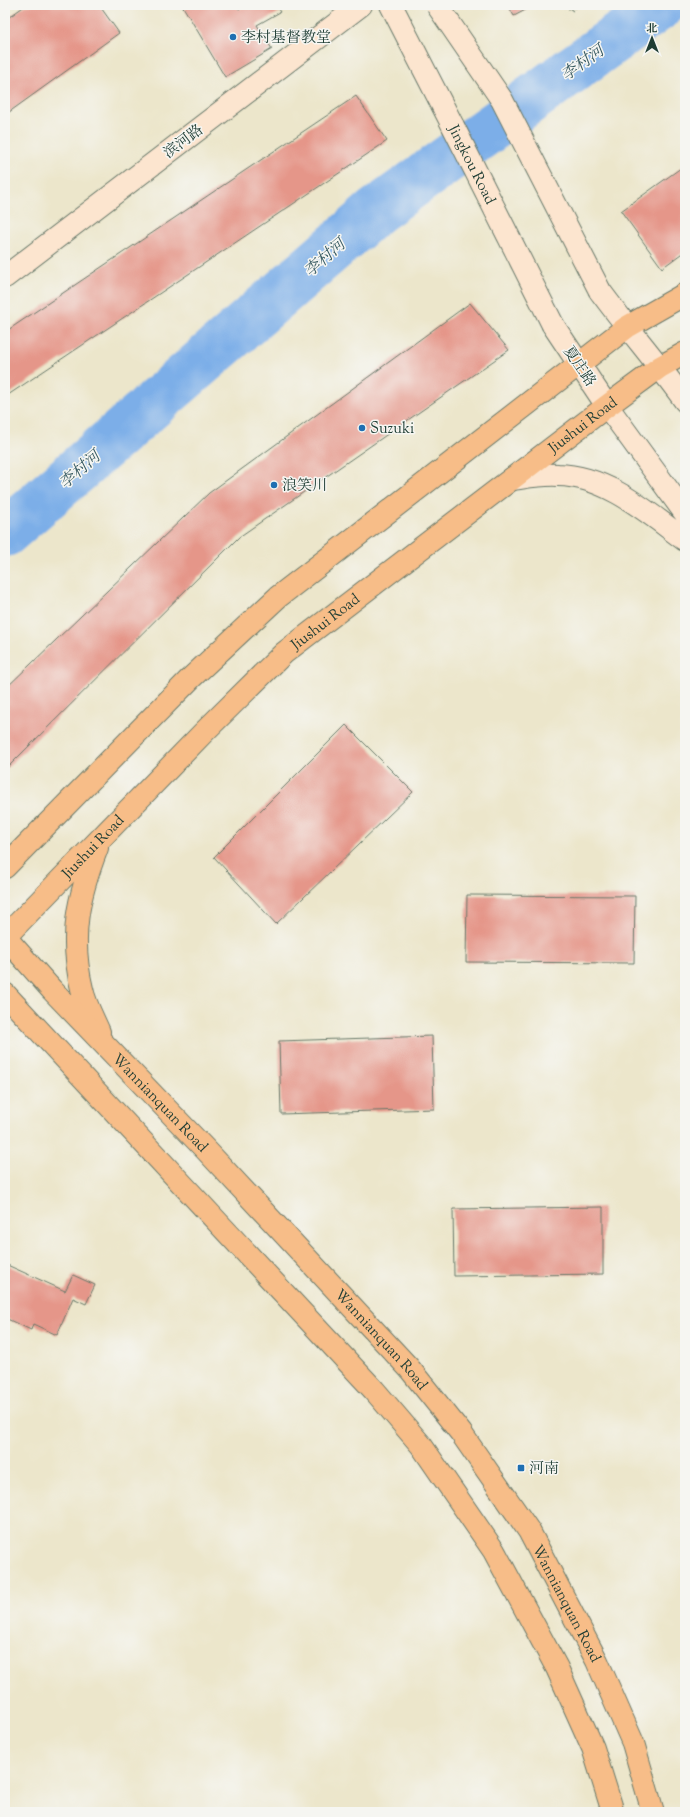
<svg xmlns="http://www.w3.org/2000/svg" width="690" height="1817" font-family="'Sorts Mill Goudy','Noto Serif SC',serif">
<rect width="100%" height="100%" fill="#f6f6f2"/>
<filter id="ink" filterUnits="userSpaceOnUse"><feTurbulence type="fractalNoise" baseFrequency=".025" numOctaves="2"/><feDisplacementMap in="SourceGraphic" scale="8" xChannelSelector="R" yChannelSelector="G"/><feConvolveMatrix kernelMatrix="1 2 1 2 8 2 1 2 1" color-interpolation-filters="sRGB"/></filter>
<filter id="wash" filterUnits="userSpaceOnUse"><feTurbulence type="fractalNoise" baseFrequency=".012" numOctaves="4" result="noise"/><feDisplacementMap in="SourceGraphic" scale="16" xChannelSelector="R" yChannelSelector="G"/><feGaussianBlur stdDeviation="0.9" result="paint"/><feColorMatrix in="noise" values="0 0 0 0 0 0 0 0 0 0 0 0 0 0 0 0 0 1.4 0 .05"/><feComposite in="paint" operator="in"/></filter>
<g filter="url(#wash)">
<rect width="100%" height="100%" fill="#ece6cb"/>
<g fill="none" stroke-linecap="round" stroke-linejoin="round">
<!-- river -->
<path stroke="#7caee8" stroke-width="48" d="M5,533L376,211L662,5"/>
</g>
<g id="blocks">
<!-- building -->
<path fill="#e59689" d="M26,5H99L119,33L5,115V20Z
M182,5H236L239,9L246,5H275L280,12L257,25L272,49L225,77Z
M508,5H535L514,16Z
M356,96L387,141L5,397V332Z
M685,165V251L662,268L621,211Z
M470,303L509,350L239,537L5,770V689L209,493Z
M346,725L413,792L276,924L214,857Z
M467,895L635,896L634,963L466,962Z
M432,1036L434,1109L281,1114L279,1041Z
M603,1207V1274L454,1276L453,1209Z
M5,1264L65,1291L73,1275L95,1285L86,1304L73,1298L57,1335L33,1324L31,1330L5,1318Z"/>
</g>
</g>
<g filter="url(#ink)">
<use href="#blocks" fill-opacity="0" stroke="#677869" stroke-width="1"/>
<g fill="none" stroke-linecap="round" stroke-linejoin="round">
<!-- secondary casing -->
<g stroke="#677869" stroke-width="24">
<path id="secondary" d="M391,5L453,126
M5,277L361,5
M600,291C627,328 658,363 685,401
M553,325L607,406L685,513
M512,479C527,477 542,474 558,475C607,476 647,512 685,540"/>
</g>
<!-- primary casing -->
<g stroke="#677869" stroke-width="24">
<g id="primary">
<path d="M97,848C78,897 69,936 82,989C85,1004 93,1018 99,1032"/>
<path d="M5,867L191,678L278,597L627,327L685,294"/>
<path id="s1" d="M5,937L52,990L206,1150L409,1368L461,1433L529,1531L597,1661L633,1743L653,1812"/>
<path id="s2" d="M5,937L203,733L284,653L607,406L660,367L685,353"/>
<path d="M5,994L374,1390L421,1445L494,1551L557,1668L593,1748L613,1812"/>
</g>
</g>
<!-- path -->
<path stroke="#677869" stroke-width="2.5" stroke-dasharray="1 3" stroke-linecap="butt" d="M567,5L571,11L578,5"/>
<!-- secondary -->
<use href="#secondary" stroke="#fce5cf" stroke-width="22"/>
<!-- primary -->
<use href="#primary" stroke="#f7bd88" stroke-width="22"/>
<!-- secondary-bridge casing -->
<g stroke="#677869" stroke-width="24" stroke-linecap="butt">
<g id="secondary-bridge">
<path d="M437,5L502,100L600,291"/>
<path id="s3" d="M453,126L553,325"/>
</g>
</g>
<!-- secondary-bridge -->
<use href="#secondary-bridge" stroke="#fce5cf" stroke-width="22"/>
</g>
</g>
<!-- markers -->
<g fill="#1f6fb2" stroke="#f6f6f2" stroke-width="1.5">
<circle cx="233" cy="37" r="4"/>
<circle cx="362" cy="428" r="4"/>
<circle cx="274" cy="485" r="4"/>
<rect x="517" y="1464" width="8" height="8" rx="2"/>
</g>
<g text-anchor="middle" stroke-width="3" stroke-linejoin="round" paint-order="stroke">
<!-- poi labels -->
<g font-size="15" fill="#1f3d34" stroke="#f6f6f2" text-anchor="start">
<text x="241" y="42">李村基督教堂</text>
<text x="370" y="433">Suzuki</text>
<text x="282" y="490">浪笑川</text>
<text x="529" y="1473">河南</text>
</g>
<!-- street labels -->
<g font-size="15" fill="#1f3d34" stroke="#f6f6f2">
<text transform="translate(183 141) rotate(-37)" y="5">滨河路</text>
<text dy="5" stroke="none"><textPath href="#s3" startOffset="43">Jingkou Road</textPath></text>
<text transform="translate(580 366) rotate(56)" y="5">夏庄路</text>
<text dy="5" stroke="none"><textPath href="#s2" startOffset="774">Jiushui Road</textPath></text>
<text dy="5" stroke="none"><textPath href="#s2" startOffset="450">Jiushui Road</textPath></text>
<text dy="5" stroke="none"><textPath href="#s2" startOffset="126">Jiushui Road</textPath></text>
<text dy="5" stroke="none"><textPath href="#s1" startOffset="227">Wannianquan Road</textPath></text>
<text dy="5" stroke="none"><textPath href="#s1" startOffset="551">Wannianquan Road</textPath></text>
<text dy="5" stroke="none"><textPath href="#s1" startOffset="875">Wannianquan Road</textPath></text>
</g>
<!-- water labels -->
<g font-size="16" font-style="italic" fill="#365961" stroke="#f6f6f2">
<text transform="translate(582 62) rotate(-36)" y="6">李村河</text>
<text transform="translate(324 257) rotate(-41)" y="6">李村河</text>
<text transform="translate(79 469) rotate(-41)" y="6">李村河</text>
</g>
</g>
<!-- margin -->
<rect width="690" height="1817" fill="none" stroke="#f6f6f2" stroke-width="20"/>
<!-- north arrow -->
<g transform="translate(652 38)" stroke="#f6f6f2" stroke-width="3" paint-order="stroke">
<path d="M0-3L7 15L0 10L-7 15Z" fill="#1f3d34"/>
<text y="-6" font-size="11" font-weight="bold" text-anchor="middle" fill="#1f3d34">北</text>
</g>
</svg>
